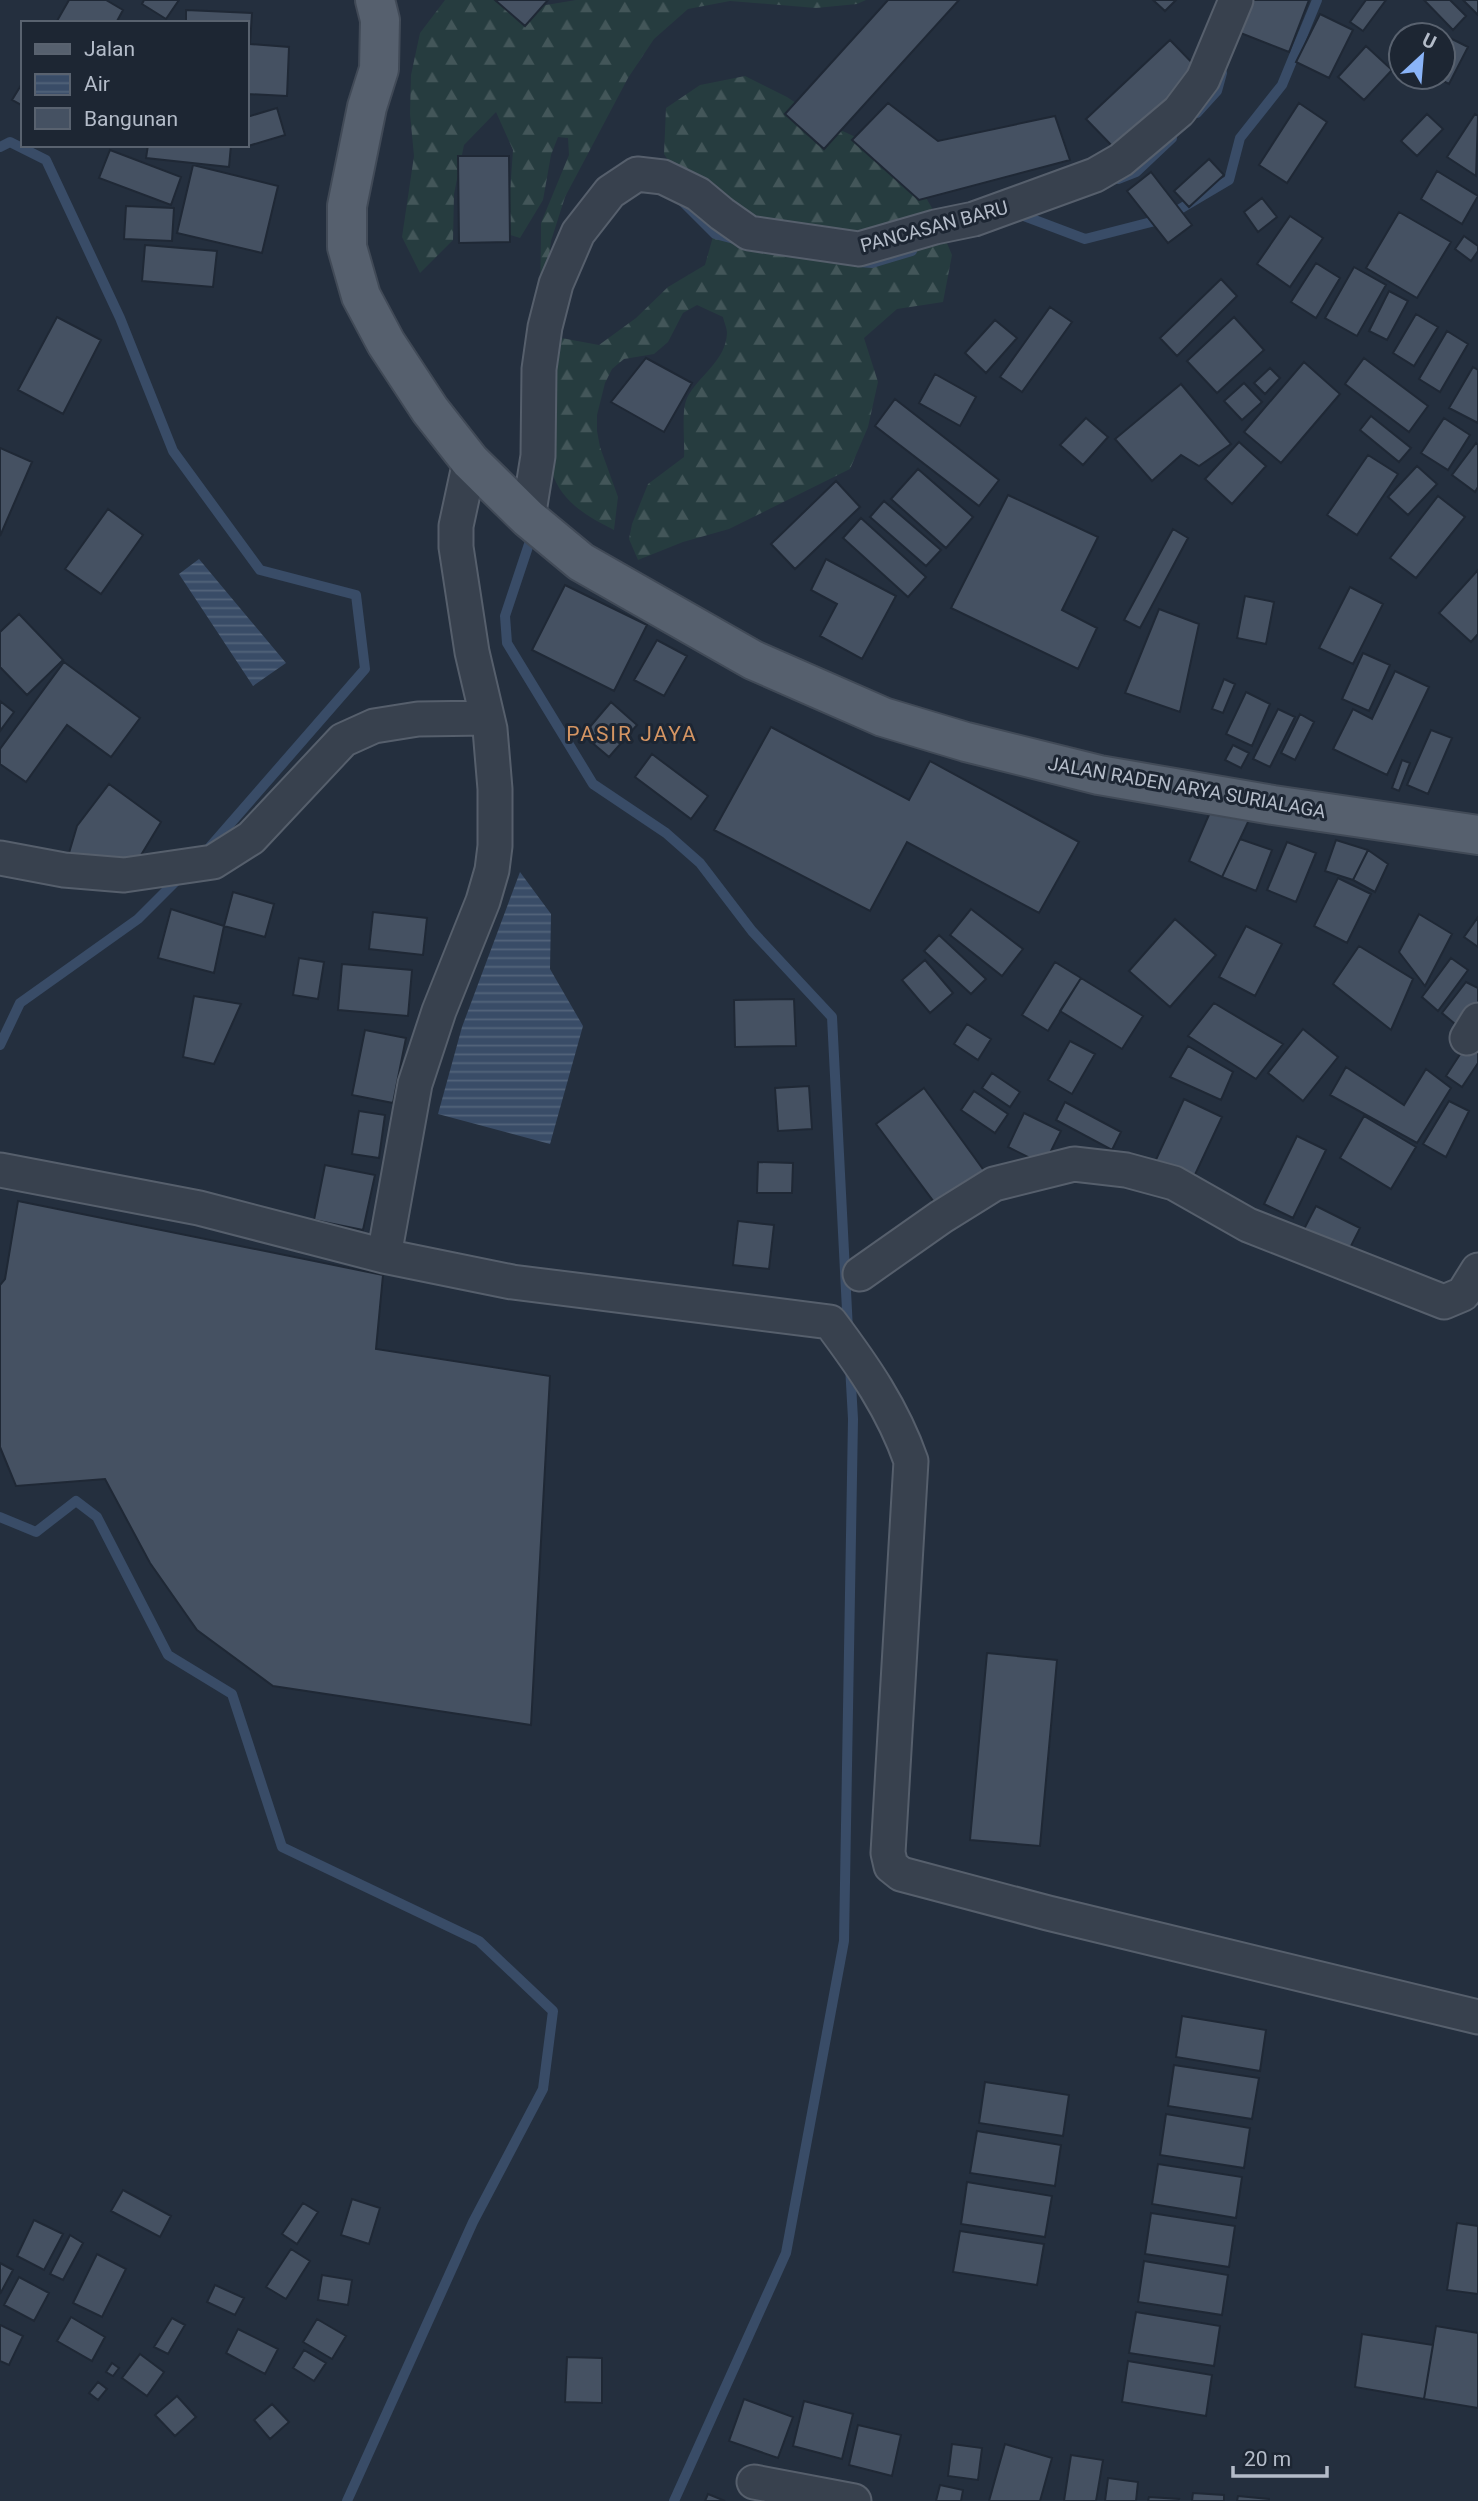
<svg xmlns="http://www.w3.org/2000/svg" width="1478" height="2501" font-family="Roboto,sans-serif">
<defs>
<pattern id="forest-firs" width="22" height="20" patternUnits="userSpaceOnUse" patternTransform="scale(1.75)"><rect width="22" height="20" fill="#263c3f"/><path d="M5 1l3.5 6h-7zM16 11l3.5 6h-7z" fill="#435659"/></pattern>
<pattern id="water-rules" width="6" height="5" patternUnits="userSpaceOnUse" patternTransform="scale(1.75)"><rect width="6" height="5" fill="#394c67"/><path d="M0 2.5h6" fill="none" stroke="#53647b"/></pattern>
</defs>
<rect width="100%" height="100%" fill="#242f3e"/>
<!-- forest -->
<path fill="url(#forest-firs)" d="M445,0H512L528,8L576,0H866L857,4L816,8L730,1L688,9L654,39L628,78L565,197L551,241L545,288L556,337L599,345L636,318L668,287L705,265L716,226L687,189L664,154L666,108L700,85L745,76L787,97L826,123L870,144L908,167L932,208L952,255L943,302L897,309L864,338L878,382L868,427L850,469L729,529L683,542L638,560L629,539L632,524L648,484L684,457C685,441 681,411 687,398C698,376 726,361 727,333C727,328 724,322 723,317L697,305L683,313L668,342L654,354L624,359L612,369L605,383L597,415V431L600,447L618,497L614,530C588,517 561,502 552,472L540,298L541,238V223L569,155L568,138L558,137L551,155L543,200L520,238L507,234L513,150L496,112L464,145L454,194L453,240L420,273L402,237L414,156L410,114L411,75L420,33Z"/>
<!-- water -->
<path fill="url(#water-rules)" d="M199,559L286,663L253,686L179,574Z
M520,872L551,914L550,969L583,1026L550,1144L438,1114L462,1027Z"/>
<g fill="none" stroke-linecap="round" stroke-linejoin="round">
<!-- stream -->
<path stroke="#394c67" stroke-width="10" d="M1197,113L1217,91L1222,73
M0,147L10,142L46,160L120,318L173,451L260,570L356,595L365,669L209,848
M1118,179L1136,172L1172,138
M680,199L715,234L738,240
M1024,216L1085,239L1163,219L1229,180L1240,138L1282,85L1317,0
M859,262L872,263L912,251
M533,532L505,616L507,643L593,784L666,833L700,863L752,931L832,1017L848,1330
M0,1045L20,1003L138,919L181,876
M0,1517L36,1532L76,1501L97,1517L168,1655L232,1694L282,1847L479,1941L553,2011L543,2089L473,2222L347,2501
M674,2501L786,2253L844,1941L853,1419L850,1366"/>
</g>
<!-- building -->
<path fill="#455162" stroke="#1f2835" stroke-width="2" d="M69,0H106L123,10L116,23H61L57,21Z
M144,0H179L166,19L142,4Z
M495,0H548L525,26Z
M888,0H959L824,149L785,114Z
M1153,0H1176L1165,11Z
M1251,0H1309L1289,52L1238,32Z
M1366,0H1386L1363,31L1350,22Z
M1424,0H1450L1466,16L1453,30Z
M1463,0H1478V15Z
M186,10L252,13L250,44L289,47L287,96L247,94V23H186Z
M1320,14L1353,30L1329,78L1296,62Z
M1424,25L1468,47L1449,84L1435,77H1443V35H1419Z
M1170,40L1202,73L1118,152L1086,119Z
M1366,46L1392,70L1364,100L1338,77Z
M23,82V106L12,100Z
M888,103L938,141L1055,116L1070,160L919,200L852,140Z
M1299,103L1327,122L1287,183L1259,165Z
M277,108L285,135L248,146L247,117Z
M1427,114L1443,129L1417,156L1401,141Z
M1475,114L1478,116L1476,176L1447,157Z
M148,145H231L229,167L146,158Z
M110,150L181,177L171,205L99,178Z
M458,156H509L510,242L459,243Z
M1209,159L1224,175L1189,207L1174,191Z
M193,165L278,186L262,253L177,233Z
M1437,171L1478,196L1462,224L1421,199Z
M1151,172L1192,225L1168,243L1127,191Z
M1262,198L1277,217L1258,232L1244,212Z
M126,206L174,208L172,241L124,239Z
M1399,212L1451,242L1417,298L1366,268Z
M1290,216L1323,238L1290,287L1257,264Z
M1464,236L1478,246V251L1471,261L1455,249Z
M145,245L217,251L213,287L142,281Z
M1316,263L1340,278L1316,318L1291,302Z
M1354,267L1386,285L1357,336L1325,318Z
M1221,279L1237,296L1177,356L1160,338Z
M1389,291L1408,301L1387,340L1369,331Z
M1050,307L1072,322L1022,392L1000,377Z
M1416,314L1438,327L1414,366L1393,353Z
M57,317L101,340L63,414L18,390Z
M1234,317L1264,350L1217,393L1187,361Z
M995,320L1017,338L986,373L965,353Z
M1447,331L1468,344L1440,392L1419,379Z
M646,358L692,383L664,432L611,402Z
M1364,358L1428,406L1409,432L1345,384Z
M1304,362L1340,394L1281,463L1244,432Z
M1473,367L1478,370V423L1449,408Z
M1270,368L1280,378L1265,394L1254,383Z
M935,374L976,397L960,426L919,403Z
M1244,383L1262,402L1242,420L1224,401Z
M1181,384L1231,444L1199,466L1181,455L1152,481L1115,439Z
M895,399L999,480L979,506L875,426Z
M1371,416L1411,448L1399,462L1360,430Z
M1086,418L1108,437L1083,465L1060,445Z
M1444,418L1470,435L1448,470L1421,453Z
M1239,442L1266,466L1232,504L1205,479Z
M1476,443L1478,445V487L1475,492L1452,475Z
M0,448L32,462L0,536Z
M1368,455L1398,474L1357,535L1327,515Z
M1417,466L1437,484L1408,515L1388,497Z
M918,469L973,517L946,548L891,499Z
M836,481L860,507L795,569L771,544Z
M1008,495L1098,537L1062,610L1097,628L1078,669L951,608Z
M1438,496L1465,517L1416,578L1390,558Z
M884,501L941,550L926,566L870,517Z
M108,509L143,535L101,594L65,569Z
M861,518L926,577L908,597L843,538Z
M1173,529L1188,538L1140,628L1124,620Z
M826,559L896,596L862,659L820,636L837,604L811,590Z
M1478,570V634L1471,642L1439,613Z
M565,585L647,625L614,691L532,650Z
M1350,587L1383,604L1353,664L1319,648Z
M1245,596L1274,602L1266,644L1237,638Z
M1159,609L1199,624L1180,712L1125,693Z
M19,614L63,660L27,695L0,667V632Z
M657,640L687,656L664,696L634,680Z
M1363,653L1390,665L1369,711L1342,699Z
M64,662L140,718L111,757L67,725L26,782L0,764V749Z
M1395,671L1429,687L1387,775L1333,749L1353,709L1372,719Z
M1224,679L1235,684L1223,713L1212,709Z
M1246,692L1270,704L1252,746L1226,734Z
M0,701L14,712L0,731Z
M611,702L637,725L609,757L583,735Z
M1278,709L1295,717L1270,767L1253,759Z
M1300,714L1314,722L1295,760L1281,753Z
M771,727L909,800L930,761L1079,842L1039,913L907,842L870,911L714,830Z
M1431,730L1452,738L1428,794L1407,785Z
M1233,745L1249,753L1241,768L1225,760Z
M652,754L708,796L691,819L635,777Z
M1402,760L1410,763L1399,791L1392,788Z
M109,784L161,822L132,870L69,853L77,826Z
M1211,810L1249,820L1222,877L1189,861Z
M1240,839L1272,850L1256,891L1222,877Z
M1336,840L1368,850L1353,880L1325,871Z
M1287,842L1316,853L1296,902L1267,890Z
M1368,850L1388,864L1375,892L1353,880Z
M1338,878L1371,894L1347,943L1314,926Z
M233,892L274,904L265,937L224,926Z
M171,909L224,926L214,973L158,958Z
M971,909L1023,949L1002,976L950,935Z
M373,912L427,918L423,955L369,949Z
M1419,914L1452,934L1425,986L1399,952Z
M1478,917V947L1464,937Z
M1175,919L1216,955L1170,1007L1129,971Z
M1246,926L1282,944L1255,996L1219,977Z
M939,935L986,979L971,994L924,951Z
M1359,946L1413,979L1391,1030L1333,984Z
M299,958L324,962L318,999L293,995Z
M1451,958L1468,970L1438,1011L1422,997Z
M925,960L953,993L930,1013L902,980Z
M1055,962L1081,978L1048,1031L1022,1015Z
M342,964L412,970L408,1016L338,1010Z
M1081,978L1143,1016L1122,1049L1060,1011Z
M1466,982L1478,988V1008L1461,1029L1442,1013Z
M194,996L241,1004L214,1064L183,1057Z
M794,999L796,1046L735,1047L734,1000Z
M1214,1003L1283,1044L1256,1079L1188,1036Z
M967,1024L991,1039L978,1060L954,1044Z
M1303,1029L1338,1057L1303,1101L1268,1073Z
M365,1030L406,1038L393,1103L352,1095Z
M1070,1041L1095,1054L1072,1094L1048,1080Z
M1468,1042L1478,1049V1063L1462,1087L1446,1076Z
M1188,1046L1233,1072L1221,1100L1170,1077Z
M1346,1067L1404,1105L1426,1069L1451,1088L1417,1143L1330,1095Z
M992,1073L1020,1092L1010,1107L982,1088Z
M809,1086L812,1129L778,1131L775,1088Z
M924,1088L985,1172L937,1206L876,1124Z
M974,1091L1008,1114L995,1133L961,1110Z
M1184,1099L1222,1117L1192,1181L1154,1164Z
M1449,1101L1469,1111L1446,1157L1423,1144Z
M1065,1102L1121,1132L1112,1150L1056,1120Z
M359,1111L385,1115L379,1158L352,1154Z
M1024,1113L1061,1131L1044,1165L1008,1147Z
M1364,1116L1416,1147L1391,1189L1340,1158Z
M1297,1136L1326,1150L1293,1218L1264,1204Z
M758,1162L793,1163L792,1193H757Z
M325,1165L375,1175L363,1230L314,1220Z
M18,1201L383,1275L376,1349L550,1376L531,1725L273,1686L197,1630L150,1563L105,1479L16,1486L0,1447V1285L5,1279Z
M1316,1206L1360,1228L1347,1254L1303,1231Z
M738,1221L774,1225L769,1269L733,1265Z
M987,1653L1057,1660L1040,1846L970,1840Z
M1182,2016L1266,2030L1260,2071L1176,2057Z
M1174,2065L1259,2078L1252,2119L1168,2106Z
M985,2082L1069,2095L1063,2136L979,2123Z
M1166,2114L1250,2128L1244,2168L1160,2155Z
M977,2131L1061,2145L1055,2186L970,2173Z
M1158,2164L1242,2177L1236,2218L1152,2204Z
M967,2182L1052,2196L1045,2237L961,2224Z
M123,2190L171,2216L160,2237L111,2211Z
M352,2199L380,2208L369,2244L341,2235Z
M303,2203L318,2212L297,2244L282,2234Z
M1151,2213L1235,2226L1229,2267L1145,2254Z
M34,2220L63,2234L44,2270L17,2256Z
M1457,2223L1478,2226V2294L1447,2290Z
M960,2231L1044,2244L1037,2285L953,2272Z
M70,2235L83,2243L63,2280L50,2274Z
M291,2249L310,2261L286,2299L266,2287Z
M97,2254L126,2269L102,2317L73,2303Z
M1144,2261L1228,2275L1222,2315L1138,2302Z
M0,2263L13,2270L0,2294Z
M322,2275L352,2280L348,2305L318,2300Z
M19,2277L49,2293L34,2321L4,2305Z
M215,2285L244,2298L235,2315L207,2302Z
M1136,2312L1220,2326L1214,2366L1129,2353Z
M71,2317L105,2337L92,2361L57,2341Z
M172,2318L185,2325L168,2354L154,2347Z
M317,2319L346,2336L332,2359L303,2342Z
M0,2325L23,2336L9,2365L0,2361Z
M1436,2326L1478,2333V2408L1424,2399Z
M238,2329L278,2349L265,2374L226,2353Z
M1362,2334L1433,2345L1424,2399L1355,2387Z
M304,2350L326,2363L314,2381L293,2368Z
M140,2354L164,2372L147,2396L122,2378Z
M567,2357L602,2358V2403L565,2402Z
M1128,2361L1212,2375L1206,2416L1122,2402Z
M112,2363L119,2368L113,2376L106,2372Z
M98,2382L107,2389L98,2400L89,2393Z
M177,2396L196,2417L175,2436L155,2415Z
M744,2399L793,2417L778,2458L729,2441Z
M804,2401L853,2414L842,2459L793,2446Z
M272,2404L289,2422L270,2439L254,2420Z
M858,2425L901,2435L892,2476L849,2465Z
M952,2444L982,2448L978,2480L948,2476Z
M1005,2444L1052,2458L1040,2501H989Z
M1071,2455L1103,2460L1096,2501H1064Z
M1108,2478L1138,2482L1136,2501H1105Z
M940,2485L963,2490L961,2501H936Z
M1193,2493L1224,2495V2501H1192Z
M708,2494L725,2501H705Z
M1238,2496L1269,2499V2501H1237Z
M1149,2497L1179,2499L1178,2501H1148Z"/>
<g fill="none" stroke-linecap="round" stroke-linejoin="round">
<!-- street casing -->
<g stroke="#565f6c" stroke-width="37">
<path id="street" d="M528,518L538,456L539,369L545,327L556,284L578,233L610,192L637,174L663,177L698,194L722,214L749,233L859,249L935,227L974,219L1095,175L1121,160L1179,111L1203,79L1236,0
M0,858L64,870L124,875L213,862L251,838L343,740L374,726L418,719L487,718
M1467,1038L1478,1020
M0,1170L199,1208L384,1256L512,1282L830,1322C863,1366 893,1409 911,1461L888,1853L891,1866L901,1874L1048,1913L1478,2017
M384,1256L415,1084L439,1011L483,901L492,870L495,846V789L490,729L472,652L456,547V526L470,461
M860,1274L941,1217L994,1184L1074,1164L1126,1170L1174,1183L1248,1225L1444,1302L1463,1294L1478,1270
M754,2482L854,2501"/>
</g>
<!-- primary casing -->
<g stroke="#414a57" stroke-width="42">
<path id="primary" d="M375,0L380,20L379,69L367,107L347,206V247L361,296L386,343L430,410L470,461L528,518L581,562L753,660L883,717L966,742L1099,775L1273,805L1478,835"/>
</g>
<!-- street -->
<use href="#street" stroke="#38414e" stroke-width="33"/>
<!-- primary -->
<use href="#primary" stroke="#56606e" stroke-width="38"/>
</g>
<g text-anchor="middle" stroke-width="6" stroke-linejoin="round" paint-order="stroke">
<!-- street labels -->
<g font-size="19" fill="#b4bcc9" stroke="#1d2633">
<text transform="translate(934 226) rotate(-15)" y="7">PANCASAN BARU</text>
<text transform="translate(1187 787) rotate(10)" y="7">JALAN RADEN ARYA SURIALAGA</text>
</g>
<!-- neighbourhood labels -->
<g font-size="21" letter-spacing="2" fill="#d59563" stroke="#1d2633">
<text x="632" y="741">PASIR JAYA</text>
</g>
</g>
<!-- legend -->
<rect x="21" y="21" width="228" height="126" fill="#1d2633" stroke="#59626f" stroke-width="2"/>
<rect x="35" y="44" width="35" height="10" fill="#56606e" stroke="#59626f" stroke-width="2"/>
<text x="84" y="56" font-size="21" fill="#b4bcc9">Jalan</text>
<rect x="35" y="74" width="35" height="21" fill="url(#water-rules)" stroke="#59626f" stroke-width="2"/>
<text x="84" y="91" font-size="21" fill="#b4bcc9">Air</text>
<rect x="35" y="108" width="35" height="21" fill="#455162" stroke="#59626f" stroke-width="2"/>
<text x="84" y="126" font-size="21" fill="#b4bcc9">Bangunan</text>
<!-- north arrow -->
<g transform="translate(1422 56) rotate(26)"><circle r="33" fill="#1d2633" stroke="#59626f" stroke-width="2"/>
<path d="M0-5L12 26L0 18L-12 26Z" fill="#8ab4f8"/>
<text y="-10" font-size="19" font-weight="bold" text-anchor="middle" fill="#b4bcc9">U</text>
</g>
<!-- scale -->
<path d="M1233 2466v10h94v-10" fill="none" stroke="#b4bcc9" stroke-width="3.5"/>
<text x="1244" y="2466" font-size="21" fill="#b4bcc9" stroke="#1d2633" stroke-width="5" paint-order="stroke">20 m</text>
</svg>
